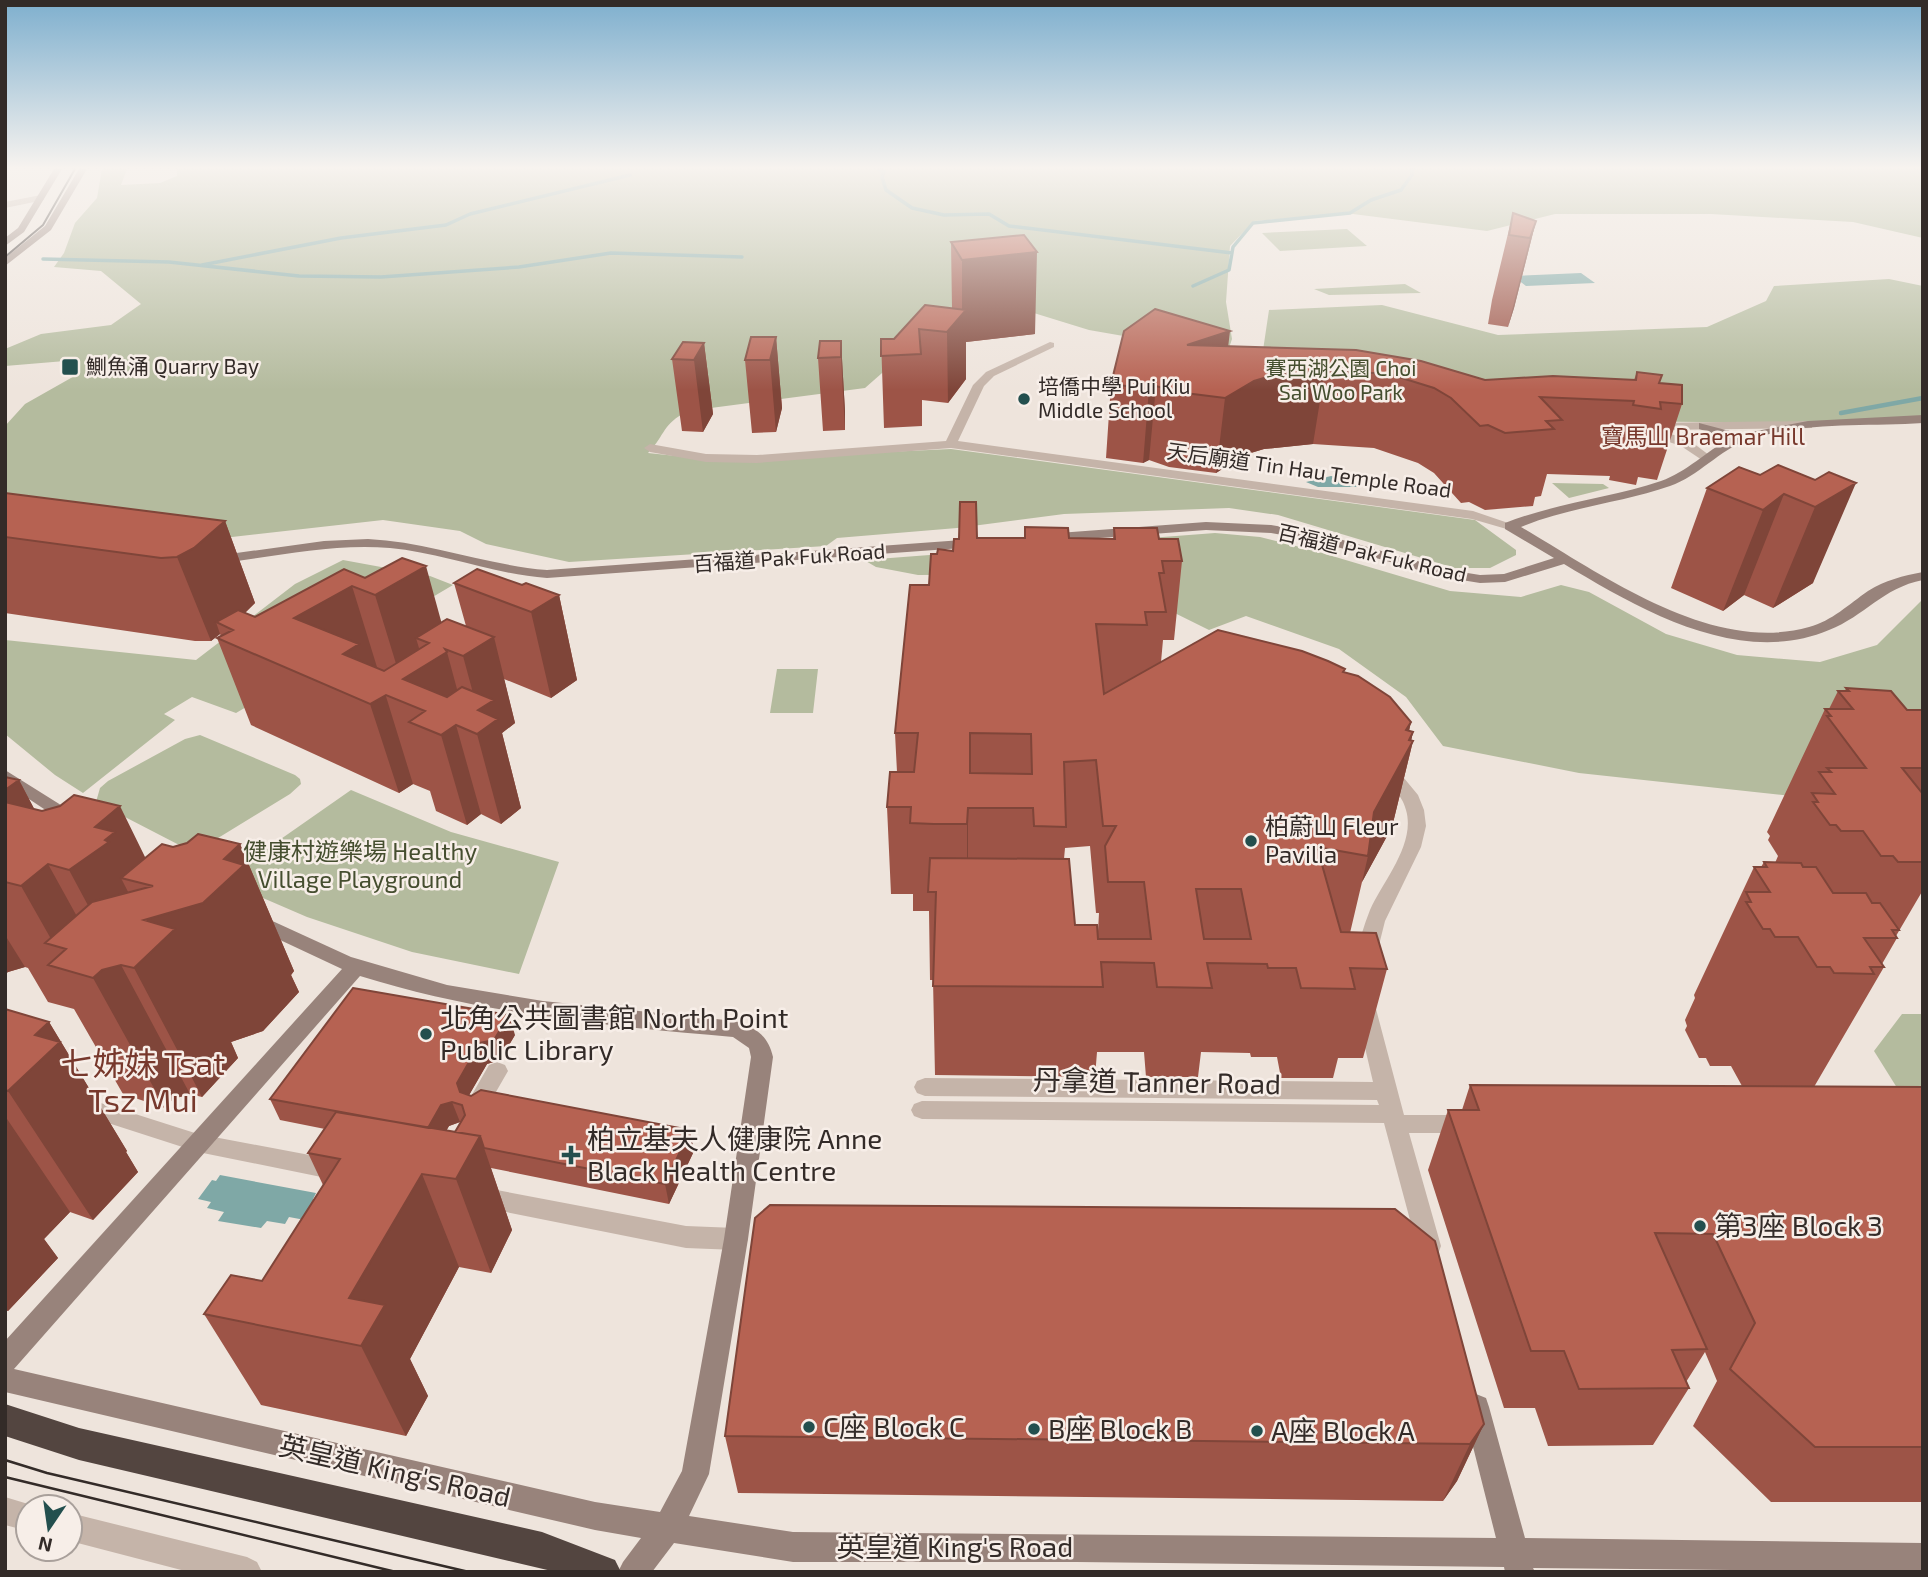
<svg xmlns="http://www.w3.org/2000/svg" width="1928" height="1577" font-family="'Exo 2','Noto Sans TC',sans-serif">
<rect width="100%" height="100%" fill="#eee4dc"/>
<!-- green -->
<path fill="#b4bb9e" d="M102,169H127L121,185L160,183L177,176V169H1923V238L1853,222L1711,214H1555L1487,231L1353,214L1254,221L1230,246L1226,302L1232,339L1227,354L1089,330L972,294L865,388L688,411C661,425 667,433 648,453L714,460L951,449L1475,520L1516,550V555L1490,568H1455L1278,515L1229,508L1064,514L957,528L837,538L826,546L569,562L486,544L460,531L383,520L197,541L5,530V426L25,404L78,374L65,361L5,366V349L41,334L111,325L141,304L101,271L54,267L64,253L75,223L97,198Z
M1347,229L1367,246L1280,251L1262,233Z
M1889,279L1923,286V416L1808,423L1595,421L1262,357L1269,310L1382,305L1498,335L1707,327L1766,301L1774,286Z
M1405,284L1421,293L1329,295L1314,289Z
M1552,483L1603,484L1609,488L1569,498Z
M1215,533L1260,537L1312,550L1450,591L1521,597L1561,585L1589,592L1666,634L1737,655L1820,662L1877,645L1923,599V844L1857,803L1579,773L1443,746L1406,697L1339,649L1246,616L1209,630L1104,578L1065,574L918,575L876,567L864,560Z
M343,560L430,576L453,585L236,713L192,697L164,714L175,720L83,793L55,775L5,734V640L196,660L295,584Z
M777,669H818L813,713H770Z
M200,735L295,775L300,779L301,784L290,794L205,846L185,848L96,802L100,788L108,781L185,739Z
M351,790L451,832L559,862L519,974L412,952L307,917L256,895L238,869Z
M1902,1014H1923V1099H1904L1874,1051Z"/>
<!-- water -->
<path fill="#7fa8a6" d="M1581,273L1595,283L1526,286L1513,276Z
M1331,476L1355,480L1361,487H1318L1306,482Z
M220,1175L316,1193L313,1199L317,1200L305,1220L289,1217L285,1224L267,1221L261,1228L218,1221L224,1212L207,1208L211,1202L198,1199L212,1180L216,1181Z"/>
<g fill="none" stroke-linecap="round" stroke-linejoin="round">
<!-- stream-far1 -->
<path stroke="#7fa8a6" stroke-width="3.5" d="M879,169L884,172L882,177L886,190L912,208L944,215L989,214L1009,226L1232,253
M43,259L169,262L299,276L381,277L519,267L611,253L742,257
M202,265L341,238L446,225L470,214L630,175
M1193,286L1229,270L1233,247L1253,223L1350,213L1371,200L1401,190L1412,175V169"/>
<!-- stream -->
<path stroke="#7fa8a6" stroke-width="4.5" d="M1841,413L1923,398"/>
<!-- street -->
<path fill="#c5b4a9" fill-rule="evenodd" d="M41,195L44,200L5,208V202Z
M1050,342L1054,343V347L994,376L984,386L958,441L1473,511L1517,526L1510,530L1472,519L951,448L757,463L706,462L650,452L644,448L650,444L706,454L757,455L946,441L973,385L986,372Z
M1808,421L1812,422V428L1659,430L1689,440L1709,455L1711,458L1705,462L1681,446L1648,435L1644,427L1650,423Z
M1387,766L1399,772L1418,795L1424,810L1426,826L1421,847L1385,921L1376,957L1373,962H1359L1356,957C1359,941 1364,925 1370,910C1383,881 1416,844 1406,810C1402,793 1388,785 1378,771Z
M1366,1001L1373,1003L1376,1009L1404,1115H1468L1476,1117L1479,1124L1476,1131L1468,1133H1409L1441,1246L1438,1254L1429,1257L1420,1254L1417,1246L1384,1123L922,1119L914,1116L911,1110L914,1104L922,1101L1379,1105L1377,1100L925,1096L917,1093L914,1087L917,1081L925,1078L1373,1082L1356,1009L1359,1003Z
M497,1062L505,1065L508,1071L485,1111L477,1114L469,1111L466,1105L489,1065Z
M82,1097L198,1134L336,1160L344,1163L348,1170L344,1177L336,1180L198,1152L74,1112L71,1106L74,1100Z
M481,1187L686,1226L736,1228L745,1231L748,1239L745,1247L736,1250L686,1248L481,1207L473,1204L469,1197L473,1190Z
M5,1497L38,1507H28V1531L5,1525Z
M70,1513L247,1557L257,1562L262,1572H189L70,1541Z"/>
<!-- secondary -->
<path fill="#98837b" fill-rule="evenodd" d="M54,169H62L24,232L5,246V238L18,228Z
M79,169H87L51,230L5,266V258L45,226Z
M1923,415V423C1865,427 1803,421 1748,440C1719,450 1699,476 1670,486C1621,503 1569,507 1521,527C1600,573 1711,655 1809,627C1832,621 1849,604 1868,591C1885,580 1903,576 1923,572V580C1882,588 1865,616 1829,630C1739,668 1639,609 1564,564L1505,582L1480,583L1443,577L1316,541L1271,533L1206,530L1045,542L1038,538L1045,534L1206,522L1271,525L1318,533L1449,570L1480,575L1504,574L1554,558L1505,529V523C1556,503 1610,498 1661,481C1687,472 1706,451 1730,439L1699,429V423L1741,434L1808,421Z
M368,539C429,542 486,565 547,570L976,539L983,543L976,547L547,578C493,574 443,553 390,548C332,543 273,557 215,564L208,560L215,556L324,541Z
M5,770L80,817L83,821L80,825H68L5,783Z
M255,913L351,957L447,985L543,1001L735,1021C755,1027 768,1035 773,1057L748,1239L709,1474L689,1516L793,1532L1496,1538L1463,1407L1466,1398L1476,1394L1486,1398L1489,1407L1525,1538L1923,1543V1572L1533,1568L1535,1572H1505L1504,1567L1077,1562H793L674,1543L652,1572H618L623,1562L641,1538L595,1530L5,1392V1341L342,969L248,925L245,920L248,915ZM360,976C482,1014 607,1026 733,1037L749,1048L751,1057L724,1239L682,1471L660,1512L595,1502L14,1369Z"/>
<!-- highway -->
<path fill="#534540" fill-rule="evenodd" d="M5,1404L79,1428L542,1532L615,1560L621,1572H556L79,1460L5,1436Z"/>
<!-- tram-far1 -->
<path stroke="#332b28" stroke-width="2" d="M5,257L43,225L75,169"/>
<!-- tram -->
<path stroke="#332b28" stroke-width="2.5" d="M5,1460L47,1473L469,1572
M5,1477L396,1572"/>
</g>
<!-- wall -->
<path fill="#9d5447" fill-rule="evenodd" d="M1513,213L1536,221L1514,308L1508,327L1488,324L1492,300Z
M951,242L1035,334L966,342V379L948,403L922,400V426L884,428L881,339H894L952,308Z
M776,337L782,408L776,432L752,433L745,360Z
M841,341L845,412V430L823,431L818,358Z
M704,343L713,414L703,432L682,431L672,359Z
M1228,346L1485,380H1634L1637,372L1660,383L1682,404L1657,480L1638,477L1636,485L1609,480L1610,476L1547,474L1541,496L1535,497L1533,506L1485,510L1469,502L1461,503L1434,473L1418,463L1374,448L1313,444L1264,449L1244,455L1216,473L1169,467L1149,460L1143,463L1106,458L1111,384Z
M1829,472L1813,583L1773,608L1744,595L1723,611L1671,588L1707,488L1760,475L1815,480Z
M5,493L225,521L255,603L245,613L255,617L344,569L441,623L466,626L454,583L522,585L559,595L577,680L551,698L504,679L515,723L502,733L521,808L501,824L481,814L467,825L436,811L430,791L413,784L399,793L251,725L217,638L221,636L220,634L211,641H195L5,613Z
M1025,527L1069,538L1113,539L1114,528L1159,539L1182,561L1174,640H1163L1161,662L1344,673L1411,722L1409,731L1413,732L1411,741H1413L1392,827L1362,882L1350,933L1387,969L1363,1058H1338L1333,1078H1281L1277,1057H1251L1250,1053L1201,1052L1198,1077H1146L1144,1052H1097L1095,1077L935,1075L933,980H930L929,911H913V894H891L887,807L897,772L895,733L929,585L937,554L953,551L977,538H1025ZM1090,846L1096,913H1099L1098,931L1075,925L1064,859L1065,848Z
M1846,688L1907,710H1923V890L1896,936L1897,938L1882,964L1884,967L1814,1087H1923V1502H1771L1693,1426L1717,1381L1705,1352L1686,1382L1689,1388L1653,1445L1548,1446L1535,1408H1504L1428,1170L1448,1110H1462L1470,1085L1742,1086L1731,1066H1710L1706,1058H1699L1685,1030L1687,1026L1685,1020L1695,998L1694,995L1754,867H1761L1764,862L1775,863L1778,856L1768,840L1770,836L1767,832L1825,709H1829L1838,691H1845Z
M5,777L19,780L34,809L145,858L173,847L240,844L294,971L291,975L299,992L263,1031L231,1042L238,1058L202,1097L190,1094L173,1099L165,1108L123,1094L74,1009L48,1002L28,968L25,967L8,972L5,974Z
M5,1009L49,1022L127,1151L126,1152L138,1172L93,1220L70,1212L44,1239L58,1258L8,1311L5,1310Z
M515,1035L500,1060L487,1064L469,1095L694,1151L669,1204L491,1168L512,1230L491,1273L459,1267L410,1359L428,1396L406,1436L261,1405L204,1314L262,1281L323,1185L308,1153L325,1129L280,1120L270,1099ZM460,1122L461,1123L455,1132L446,1131L449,1126Z
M1484,1424L1457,1481L1443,1501L738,1493L725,1436Z"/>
<!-- shaded-wall -->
<path fill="#7f4539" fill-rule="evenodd" d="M1536,221L1514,308L1508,327L1530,238Z
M1037,252L1035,334L966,342V379L948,403L947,332L962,314V260Z
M1230,331L1222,398L1187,345Z
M776,337L782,408L776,432L770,360Z
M841,341L845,412V430L841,357Z
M704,343L713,414L703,432L694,360Z
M1325,370L1313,444L1264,449L1244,455L1216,473L1225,398L1254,381L1274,375Z
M1156,386L1149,460L1143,463L1149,389Z
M1856,483L1813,583L1773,608L1815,507Z
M1784,494L1744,595L1723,611L1763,510Z
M225,521L255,603L229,628L216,622L220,634L211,641L177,557Z
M426,566L449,650L416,638L424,665L401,680L375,595Z
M352,586L413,784L399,793L370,704L294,618Z
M559,595L577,680L551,698L531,612Z
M494,637L515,723L502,733L521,808L501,824L477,734L483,730L463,656Z
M447,652L468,730L456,725L481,814L467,825L441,735L403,679Z
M1411,722L1401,764L1409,740L1413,732L1409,750L1413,741L1392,827L1362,882L1368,856L1374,812L1406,730Z
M19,780L66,869L48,864L106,969L120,965L69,870L95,827L120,806L172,912L240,844L294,971L291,975L299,992L263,1031L231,1042L238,1058L202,1097L134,968L121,965L190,1094L173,1099L165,1108L93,978L66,949L55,946L21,886L5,819V790ZM121,878L153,886L144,920L156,947Z
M968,808V895L967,911V824Z
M5,935L25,967L8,972L5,974Z
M509,1015L515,1035L500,1060L487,1064L464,1104L457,1083L480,1043Z
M49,1022L127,1151L126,1152L138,1172L93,1220L8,1091L35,1035Z
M452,1102L460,1122L449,1126L435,1150L427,1129L441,1105Z
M5,1116L70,1212L44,1239L58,1258L8,1311L5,1308Z
M690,1130L694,1151L669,1204L665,1184Z
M480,1136L512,1230L491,1273L456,1179Z
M422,1174L459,1267L410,1359L428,1396L406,1436L361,1346L349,1298Z
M1484,1424L1457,1481L1443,1501L1470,1444Z"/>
<!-- building -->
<path fill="#b66252" stroke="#7f4539" stroke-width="2" fill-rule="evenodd" d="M1513,213L1536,221L1530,238L1509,235Z
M1024,235L1037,252L962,260L951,242Z
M925,305L966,310L947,332L919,329L921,354L881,356V339H894Z
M1155,309L1230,331L1187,345L1356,350L1421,361L1485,380L1553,376L1636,380L1637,372L1662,375L1659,383L1682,385V404L1660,402L1661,409L1633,405L1634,401L1540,397L1562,420L1546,421L1554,429L1505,433L1488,425L1480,426L1451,398L1434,388L1389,374L1325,370L1274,375L1254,381L1225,398L1177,392L1156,386L1149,389L1111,384L1124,331Z
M751,337H776L770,360H745Z
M820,341H841V357L818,358Z
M683,342L704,343L694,360L672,359Z
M1778,465L1815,480L1829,472L1856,483L1815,507L1784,494L1763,510L1707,488L1739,467L1760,475Z
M5,493L225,521L194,548L177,557L161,558L5,537Z
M960,502H976L977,538H1025V527L1068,528L1069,538L1115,539L1114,528H1157L1159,539H1178L1182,561H1162L1164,573H1159L1166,612H1145L1147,625L1096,624L1104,694L1218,630L1302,651L1328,661L1345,669L1343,672L1358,676L1390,697L1411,722L1406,730L1413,732L1409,740L1413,741L1374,812L1368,856L1317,847L1341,932L1376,933L1387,969L1350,968L1355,989L1301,988L1296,968H1268L1267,964L1207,963L1212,988L1157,987L1154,963L1101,962L1103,987L933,986L936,892H928L930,858L1069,859L1075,925H1097L1098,939H1151L1144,882H1108L1105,846L1116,826H1103L1096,760L1064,762L1066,827L1034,826L1033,808H968L967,824H934L910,823L911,807H887L890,772H914L918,733H895L910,585H929L931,554H937L938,549L953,551L954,539H959ZM970,733L1031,734L1032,774L970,773ZM1196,889H1241L1251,939H1204Z
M402,558L426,566L375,595L352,586L294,618L359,644L343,654L384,671L429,643L416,638L447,619L494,637L463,656L445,649L447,652L403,679L447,697L462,687L494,700L478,710L498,719L477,734L456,725L441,735L409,722L425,711L386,695L370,704L217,638L233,630L216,622L238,610L255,617L344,569L365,578Z
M477,569L522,585L526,583L559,595L531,612L454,583Z
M1846,688L1891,691L1907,710H1923V768H1902L1923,794V862H1898L1893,856H1881L1863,831H1841L1836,825H1830L1813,802H1818L1812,793L1835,794L1819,772H1831L1827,768H1866L1827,716H1831L1825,709H1853L1838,691H1849Z
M5,777L19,780L5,790Z
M74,795L120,806L95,827L115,832L105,840L109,842L69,870L48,864L21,886L5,882V802L42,811L60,806Z
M198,834L240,844L224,859L244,865L203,903L144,920L175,929L134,968L121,965L102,970L93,978L48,965L66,949L45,943L92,902L153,886L121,878L162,844L173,847L187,843Z
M1764,862L1801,863L1803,867H1816L1833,893H1866L1872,903H1880L1899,930H1892L1897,938H1864L1884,967H1870L1874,974L1834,973L1830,967H1817L1798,937H1775L1770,929H1763L1746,902H1751L1746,892H1770L1754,867H1767Z
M353,988L509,1015L494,1040L480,1043L457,1083L460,1092L471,1096L481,1090L690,1130L665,1184L484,1148L480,1136L455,1132L465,1115L462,1105L452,1102L441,1105L428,1128L270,1099Z
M5,1009L49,1022L35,1035L60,1042L8,1091L5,1090Z
M1470,1085L1923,1087V1447H1815L1730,1369L1755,1323L1713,1234L1655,1233L1707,1349L1672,1350L1689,1388L1579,1389L1564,1351H1531L1448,1110H1479Z
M336,1112L480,1136L456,1179L422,1174L349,1298L385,1305L361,1346L204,1314L231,1275L262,1281L340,1159L308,1153Z
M770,1205L1395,1209L1435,1241L1484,1424L1470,1444L725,1436L755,1218Z"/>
<!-- sky -->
<linearGradient id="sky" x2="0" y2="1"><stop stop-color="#7eafce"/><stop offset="0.43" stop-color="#f7f3ef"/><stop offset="1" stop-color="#f7f3ef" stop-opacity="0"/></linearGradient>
<rect width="1928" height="390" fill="url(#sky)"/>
<!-- markers -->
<g fill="#234f4e" stroke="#f7eee8" stroke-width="2.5">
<rect x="61" y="358" width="18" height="18" rx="3.5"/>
<circle cx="1024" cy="399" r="7"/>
<circle cx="1251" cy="841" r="7"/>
<circle cx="426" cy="1034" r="7"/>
<path d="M567.5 1144.5h7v7h7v7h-7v7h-7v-7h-7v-7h7z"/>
<circle cx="1700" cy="1226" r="7"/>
<circle cx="809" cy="1427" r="7"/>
<circle cx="1034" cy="1429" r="7"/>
<circle cx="1257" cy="1431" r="7"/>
</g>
<g text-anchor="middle" stroke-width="5" stroke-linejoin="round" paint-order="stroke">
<!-- far-poi labels -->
<g font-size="21" fill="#332b28" stroke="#f7eee8" text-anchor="start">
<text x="86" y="374">鰂魚涌 Quarry Bay</text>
<text x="1038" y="394">培僑中學 Pui Kiu<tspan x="1038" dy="24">Middle School</tspan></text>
</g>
<!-- far-park labels -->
<g font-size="21" fill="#454e2f" stroke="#f7eee8">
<text x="1341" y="376">賽西湖公園 Choi<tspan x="1341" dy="24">Sai Woo Park</tspan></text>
</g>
<!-- far-street labels -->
<g font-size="21" fill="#332b28" stroke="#f7eee8">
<text transform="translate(1309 471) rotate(8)" y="7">天后廟道 Tin Hau Temple Road</text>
<text transform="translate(1372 554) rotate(13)" y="7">百福道 Pak Fuk Road</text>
<text transform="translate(789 558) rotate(-4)" y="7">百福道 Pak Fuk Road</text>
</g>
<!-- far-quarter labels -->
<g font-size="23" fill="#77382c" stroke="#f7eee8">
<text x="1703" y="445">寶馬山 Braemar Hill</text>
</g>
<!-- poi labels -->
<g font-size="24" fill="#332b28" stroke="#f7eee8" text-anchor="start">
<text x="1265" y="835">柏蔚山 Fleur<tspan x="1265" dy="28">Pavilia</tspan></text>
</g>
<!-- park labels -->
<g font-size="24" fill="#454e2f" stroke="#f7eee8">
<text x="360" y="860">健康村遊樂場 Healthy<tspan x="360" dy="28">Village Playground</tspan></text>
</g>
<!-- near-poi labels -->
<g font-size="28" fill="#332b28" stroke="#f7eee8" text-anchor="start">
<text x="440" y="1028">北角公共圖書館 North Point<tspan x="440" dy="32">Public Library</tspan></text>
<text x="587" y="1149">柏立基夫人健康院 Anne<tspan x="587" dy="32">Black Health Centre</tspan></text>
<text x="1714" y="1236">第3座 Block 3</text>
<text x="823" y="1437">C座 Block C</text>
<text x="1048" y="1439">B座 Block B</text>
<text x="1271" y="1441">A座 Block A</text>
</g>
<!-- near-street labels -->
<g font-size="28" fill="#332b28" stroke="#f7eee8">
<text transform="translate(1157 1082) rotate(1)" y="10">丹拿道 Tanner Road</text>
<text transform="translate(395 1471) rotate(13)" y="10">英皇道 King's Road</text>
<text x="955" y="1557">英皇道 King's Road</text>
</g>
<!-- near-neighbourhood labels -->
<g font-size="32" fill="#77382c" stroke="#f7eee8">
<text x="143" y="1075">七姊妹 Tsat<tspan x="143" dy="37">Tsz Mui</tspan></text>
</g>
</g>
<!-- border -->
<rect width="1928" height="1577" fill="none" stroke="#332b28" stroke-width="14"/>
<!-- north arrow -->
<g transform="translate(49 1528) rotate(193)"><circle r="33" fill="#f7eee8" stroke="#a9a09b" stroke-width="2"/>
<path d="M0-5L12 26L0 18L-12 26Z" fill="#234f4e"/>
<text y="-10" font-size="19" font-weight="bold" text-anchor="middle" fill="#332b28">N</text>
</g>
</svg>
